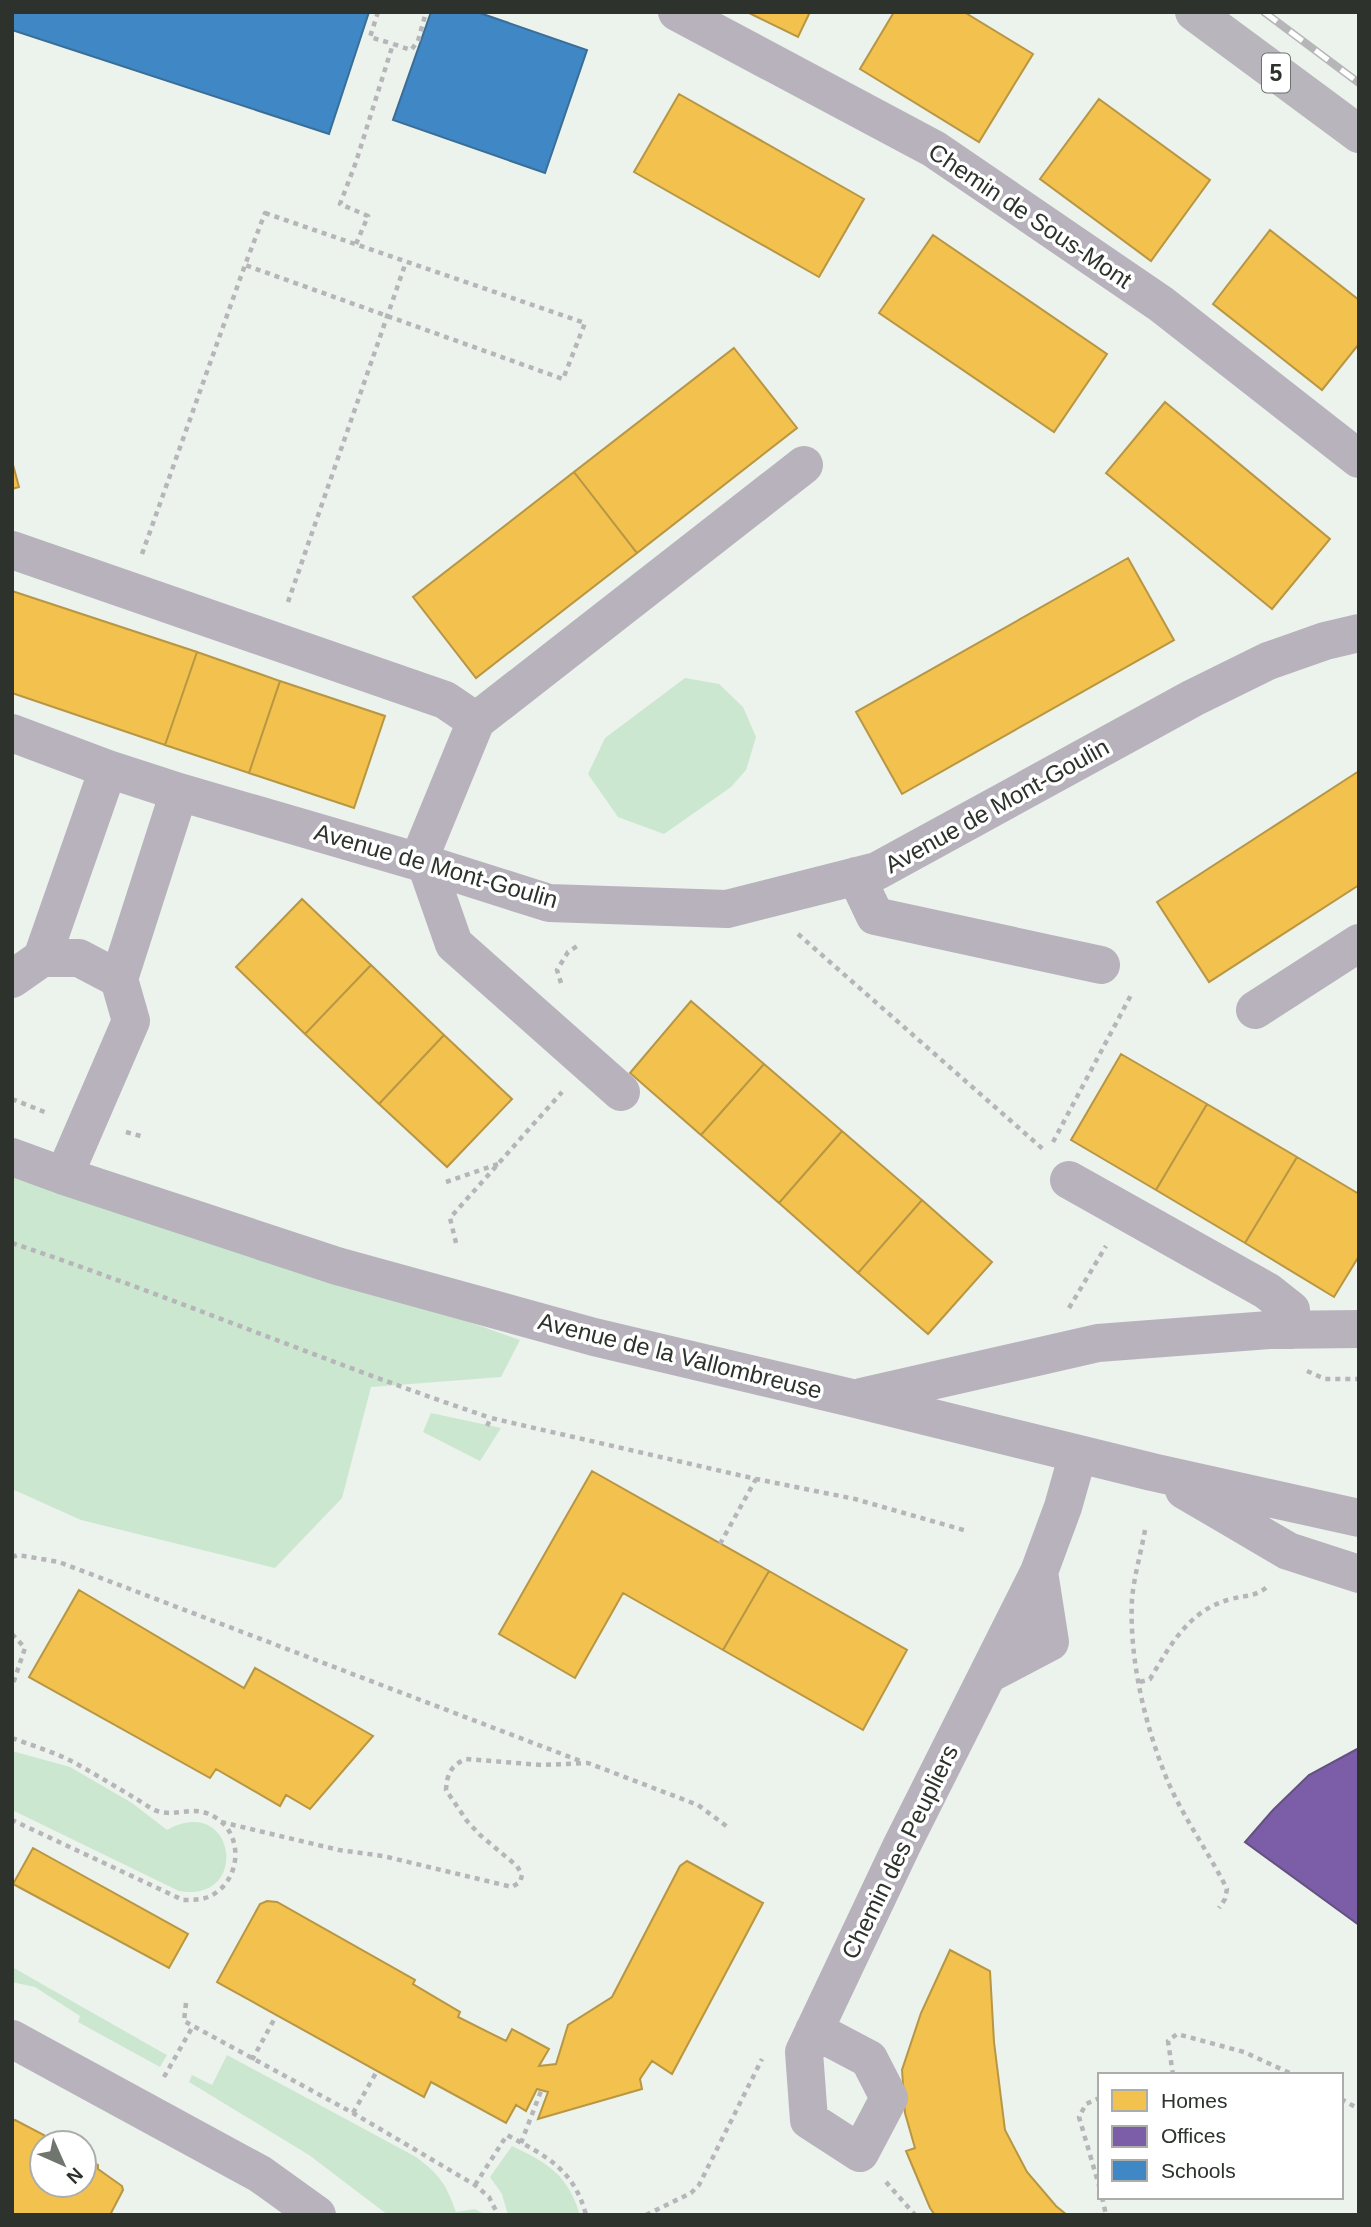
<svg xmlns="http://www.w3.org/2000/svg" width="1371" height="2227" font-family="Arial,sans-serif">
<rect width="100%" height="100%" fill="#ecf2ec"/>
<!-- green -->
<path fill="#cce7cf" d="M685,678L719,684L743,707L756,737L746,770L731,787L664,834L618,817L588,774L605,738Z
M12,1165L142,1205L520,1340L501,1377L371,1387L342,1498L275,1568L81,1520L12,1489Z
M431,1413L501,1428L480,1461L423,1432Z
M12,1751L70,1767L132,1803L167,1830C236,1792 251,1904 179,1891L12,1810Z
M12,1967L165,2054L167,2055L160,2067L78,2022L80,2016L35,1987L12,1982Z
M227,2055L416,2157C440,2175 446,2184 456,2212L475,2209L486,2215H388L309,2155L189,2082L192,2075L212,2085Z
M512,2146C548,2163 568,2175 580,2215H508L502,2194L490,2177Z"/>
<!-- homes -->
<path fill="#f2c14e" stroke="#b79644" stroke-width="2" d="M747,12H810L798,37Z
M894,12H964L1033,54L979,142L860,69Z
M679,94L864,199L819,277L634,172Z
M1099,99L1210,180L1151,261L1040,179Z
M1270,230L1359,300V344L1322,390L1213,304Z
M933,235L1107,354L1054,432L879,313Z
M734,348L797,428L637,553L574,472Z
M1165,402L1330,539L1272,609L1106,473Z
M12,461L19,487L12,489Z
M574,472L637,553L476,678L413,597Z
M1128,558L1174,640L902,794L856,712Z
M12,591L197,652L165,745L12,693Z
M197,652L280,681L249,773L165,745Z
M280,681L385,716L354,808L249,773Z
M1359,771V885L1209,982L1157,902Z
M302,899L371,965L305,1034L236,967Z
M371,965L444,1035L379,1104L305,1034Z
M691,1001L764,1064L701,1135L630,1073Z
M444,1035L512,1099L447,1167L379,1104Z
M1121,1054L1207,1104L1156,1190L1071,1140Z
M764,1064L842,1131L779,1203L701,1135Z
M1207,1104L1297,1157L1245,1243L1156,1190Z
M842,1131L922,1200L858,1273L779,1203Z
M1297,1157L1359,1194V1256L1334,1297L1245,1243Z
M922,1200L992,1262L928,1334L858,1273Z
M592,1471L769,1571L723,1650L623,1593L575,1678L499,1634Z
M769,1571L907,1650L863,1730L723,1650Z
M79,1590L244,1688L255,1668L373,1736L310,1809L286,1795L280,1806L216,1769L210,1778L29,1677Z
M33,1848L188,1934L169,1968L13,1884Z
M687,1861L763,1903L672,2074L652,2061L640,2079L642,2089L538,2119L548,2092L537,2089L526,2111L516,2105L506,2123L431,2082L424,2097L217,1982L260,1904L267,1901L277,1902L415,1980L413,1984L460,2012L458,2017L506,2041L512,2029L549,2049L539,2066L556,2064L568,2025L612,1997L680,1866Z
M950,1950L990,1971L994,2042L1005,2130L1027,2172L1056,2206L1067,2215H935L930,2208L906,2151L915,2148L905,2113L902,2070L921,2013Z
M15,2120L44,2135V2141L47,2143H42V2185H84V2157L98,2165V2169L122,2186L123,2190L110,2215H12V2122Z"/>
<!-- offices -->
<path fill="#7b5ea7" stroke="#645182" stroke-width="2" d="M1359,1748V1925L1245,1842L1273,1810L1309,1775Z"/>
<!-- schools -->
<path fill="#3f88c5" stroke="#3a6e97" stroke-width="2" d="M12,12H369L329,134L12,30Z
M431,12H477L587,50L545,173L393,120Z"/>
<g fill="none" stroke-linecap="round" stroke-linejoin="round">
<!-- path -->
<path stroke="#b6b5b9" stroke-width="4.5" stroke-dasharray="5 5" stroke-linecap="butt" d="M378,12L370,37L393,44
M265,213L585,323L563,379L245,265Z
M356,244L368,216L340,204L356,162L393,44L411,50L418,41L426,12
M142,554L245,265
M288,602L406,262
M798,934L1044,1150
M561,983L557,970L568,952L579,945
M12,1099L47,1113
M126,1132L144,1137
M1053,1142L1131,995
M446,1182L498,1164
M12,1243C173,1297 330,1364 491,1418
M456,1243L450,1218L562,1092
M1069,1308L1106,1246
M1307,1371L1325,1379H1359
M487,1426L491,1418L756,1479L855,1499L967,1531
M1145,1530C1141,1553 1134,1576 1132,1599C1129,1657 1144,1722 1166,1777C1182,1816 1208,1851 1227,1889L1225,1899L1219,1908
M720,1544L756,1479
M12,1557L18,1555L59,1562L583,1762
M12,1634L25,1648L12,1687
M1140,1682L1150,1679C1171,1644 1189,1610 1231,1599C1246,1595 1255,1597 1267,1587
M12,1738C34,1746 57,1753 77,1764C96,1775 115,1786 133,1797C141,1801 149,1808 157,1811C179,1818 196,1802 219,1820C243,1838 240,1878 214,1894C205,1900 194,1900 183,1900L12,1820
M221,1822L339,1850L383,1856L512,1887L520,1882L522,1875L517,1866L480,1835L467,1821L446,1790C447,1774 451,1765 466,1759L542,1765L588,1763L698,1805L729,1828
M186,2003L184,2021L353,2113L475,2185L489,2197L498,2215
M252,2060L276,2016
M1173,2075L1168,2041L1177,2034L1244,2052L1294,2075
M164,2077L193,2026
M1341,2099L1359,2109
M1100,2101L1097,2099L1086,2104L1079,2117L1100,2189
M353,2113L377,2071
M521,2143L541,2091
M886,2182L915,2215
M475,2185L507,2135C546,2156 574,2169 586,2215
M1102,2197L1106,2215
M646,2215L691,2193L699,2185L762,2059"/>
<!-- minor -->
<path stroke="#b7b2bc" stroke-width="38" d="M677,12L934,149L1161,304L1359,459
M12,550L445,700L476,721
M12,733L108,769L179,792L426,864L549,903L727,909L877,871L1193,698L1268,661L1325,641L1359,633
M418,862L476,721L804,465
M426,864L454,944L621,1092
M856,876L875,916L1101,965
M42,958L108,769
M12,979L42,958H79L119,979L131,1021L64,1176
M119,979L179,792
M1255,1010L1359,943
M12,1157L64,1176L337,1266L594,1337L856,1399L1152,1472L1359,1518
M1069,1180L1267,1291L1291,1310L1292,1330
M861,1397L1098,1343L1269,1330L1359,1329
M1184,1490L1288,1551L1359,1574
M989,1674L1050,1642L1039,1572
M814,2030L869,2059L889,2098L860,2153L809,2120L804,2052L902,1845L1039,1572L1063,1507L1078,1454
M12,2039L260,2174L317,2215"/>
<!-- major -->
<path stroke="#b8b5bc" stroke-width="38" d="M1194,12L1359,134"/>
<!-- rail casing -->
<g stroke="#b6b6b8" stroke-width="8">
<path id="rail" d="M1264,12L1359,83"/>
</g>
<!-- rail -->
<use href="#rail" stroke="#fff" stroke-width="5" stroke-dasharray="16" stroke-linecap="butt"/>
</g>
<g text-anchor="middle" stroke-width="7" stroke-linejoin="round" paint-order="stroke">
<!-- shield labels -->
<rect fill="#fff" stroke="#6c706c" stroke-width="2" x="1262" y="53.5" width="28" height="39" rx="5"/>
<g font-size="23" font-weight="bold" fill="#2d322d">
<text x="1276" y="81">5</text>
</g>
<!-- street labels -->
<g font-size="24" fill="#2d322d" stroke="#fff">
<text transform="translate(1030 216) rotate(34)" y="8">Chemin de Sous-Mont</text>
<text transform="translate(997 806) rotate(-29)" y="8">Avenue de Mont-Goulin</text>
<text transform="translate(436 866) rotate(16)" y="8">Avenue de Mont-Goulin</text>
<text transform="translate(680 1356) rotate(14)" y="8">Avenue de la Vallombreuse</text>
<text transform="translate(900 1852) rotate(-64)" y="8">Chemin des Peupliers</text>
</g>
</g>
<!-- border -->
<rect width="1371" height="2227" fill="none" stroke="#2d322d" stroke-width="28"/>
<!-- legend -->
<rect x="1098" y="2073" width="245" height="126" fill="#ffffff" stroke="#abadab" stroke-width="2"/>
<rect x="1112" y="2090" width="35" height="21" fill="#f2c14e" stroke="#abadab" stroke-width="2"/>
<text x="1161" y="2108" font-size="21" fill="#2d322d">Homes</text>
<rect x="1112" y="2126" width="35" height="21" fill="#7b5ea7" stroke="#abadab" stroke-width="2"/>
<text x="1161" y="2143" font-size="21" fill="#2d322d">Offices</text>
<rect x="1112" y="2160" width="35" height="21" fill="#3f88c5" stroke="#abadab" stroke-width="2"/>
<text x="1161" y="2178" font-size="21" fill="#2d322d">Schools</text>
<!-- north arrow -->
<g transform="translate(63 2164) rotate(135)"><circle r="33" fill="#ffffff" stroke="#abadab" stroke-width="2"/>
<path d="M0-5L12 26L0 18L-12 26Z" fill="#707570"/>
<text y="-10" font-size="19" font-weight="bold" text-anchor="middle" fill="#2d322d">N</text>
</g>
</svg>
